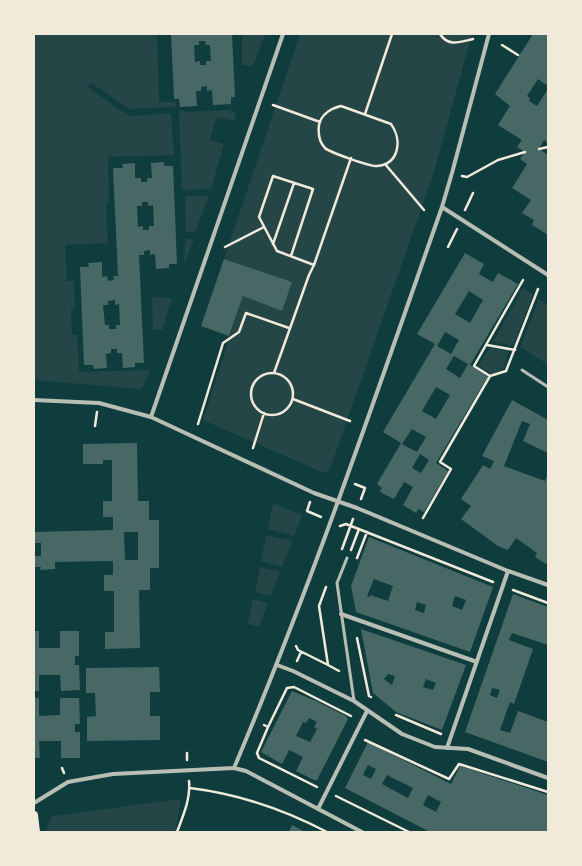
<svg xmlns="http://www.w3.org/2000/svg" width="582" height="866" font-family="'Roboto Condensed',sans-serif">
<rect width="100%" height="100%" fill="#0f3d3e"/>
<!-- green -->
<path fill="#244646" d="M34,34H157L159,102H177L175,107L129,109L91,83L88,87L118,109L132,116L171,113L174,155L108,157L109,203H106L108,243L65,245L67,281H74L75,308L71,309L72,335H77L79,372L150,370L144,385L140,389L34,380Z
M242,34H265L253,66L242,65Z
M300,34H472L434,172L330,469L324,473L203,420L243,296L282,310L291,282L224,259Z
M184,110V112L230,110L235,112V121L216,117L210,140L224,144L211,189L182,190L179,111Z
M185,196H209L195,232H186Z
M185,239H194L184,265Z
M523,288L533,294L513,346L493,342Z
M152,297L172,298L162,330H153Z
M539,299L548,305V362L547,364L520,347Z
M490,348L509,351L503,369L492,374L478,366Z
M273,503L302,515L294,536L268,529Z
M266,535L292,541L282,567L261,561Z
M260,567L280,572L271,596L255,592Z
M253,599L268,603L259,627L248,624Z
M181,799L175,832H45L52,816Z"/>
<!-- building -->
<path fill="#486865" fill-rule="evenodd" d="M171,34H232L235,97H231V104L213,105L212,90L207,91V86L201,87V91H196L197,106L180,107L179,99H174ZM199,41H205L206,45H210L211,61H206V65H200V61L195,62L194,45H199Z
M533,34H548V86L538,79L527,96L530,98L529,101L537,106L548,89V143L544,140L539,149L548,155V235L532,225L534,220L522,213L531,200L512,188L527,164L520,159L525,152L517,147L522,140L498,125L510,106L495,94Z
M164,162V166H173L177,264H169V268L156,269L155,254L150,255V250L144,251V255H139L144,363H135V367L123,368L122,353H117V349H111V353L106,354L107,368L94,369L93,365H84L80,267H89L88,263L102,262V277L107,276L108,281L114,280L113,276H118L113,168H123L122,164L135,163V178H141V182H147V178H152L151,163ZM142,202H148V206L153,205L154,226H149V230H143V226L138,227L137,206H142ZM115,300V305L119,304L120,325H116V329H109V325H105L103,305H108V301Z
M465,253L484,264L479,274L493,282L498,273L518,284L470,365L488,376L436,463L448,471L424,512L418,509L416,513L403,505L413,487L404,482L394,499L380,492L382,488L377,484L401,443L383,432L435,344L417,334ZM469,291L483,300L470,323L455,314ZM445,332L459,340L451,354L437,346ZM454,356L468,364L460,378L446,369ZM436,387L450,395L436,419L422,411ZM412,429L426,437L417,452L402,444ZM420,454L429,460L421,473L412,468Z
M224,259L292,282L282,311L243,296L229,336L201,326Z
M512,400L548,420V453L523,441L530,424L522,421L504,466L545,481L548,473V560L546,564L535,557L537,553L516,538L508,550L498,546L461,519L471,506L461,499L483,465L490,469L494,461L482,456Z
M137,443L138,501H149V520H159V568H150V590H139L140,648L105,649V632H114V591H104V575H113V561L55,562V569L40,570L41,567H34V556H41V543H34V532L113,530V517H103V501H112V460H103V464H83V444ZM124,532H138V560H125Z
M369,537L493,587L470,652L356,612L351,586ZM374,579L393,586L388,601L370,595V597L367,596ZM455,596L466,600L462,610L452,606ZM417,602L426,605L424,613L415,610Z
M513,594L548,607V645L512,633L509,640L533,649L514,704L510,702L500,730L510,733L518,711L548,722V762L465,732ZM492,688L500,690L497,698L490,695Z
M361,629L466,665L442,730L396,712L373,693ZM388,674L395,676L392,685L384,679ZM426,679L436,683L433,690L423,687Z
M34,631H39V648H60V631H79V656H75V665H79L80,690L61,691L60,675H39V691H34Z
M159,667L160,692H150V716H160V740L87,741V717L96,716L95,693H86V668Z
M292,691L316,701L346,716L348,719L317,780H314L296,771L303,757L289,750L282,764L261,752ZM309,718L317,722L314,727L317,729L310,742L296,736L303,722L306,723Z
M34,698H39V716L60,715V698H79L80,724H75V732H80V758H61V741H39L40,758H34Z
M368,742L451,784L460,766L548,795V832H430L345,788ZM368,765L376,769L371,779L363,775ZM387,775L413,788L408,798L382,784ZM428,795L441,802L436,812L423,805Z
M292,825L305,832H289Z"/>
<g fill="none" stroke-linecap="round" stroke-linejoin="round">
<!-- path -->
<path stroke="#f1e9da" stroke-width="2.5" d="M440,34C448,47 460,42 473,39
M502,45L518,55
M273,105L320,122
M341,106L391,124C402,139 400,164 377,166C371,167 329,152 325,148C319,142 318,133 319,125C321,114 332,108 341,106Z
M365,114L392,34
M539,149L548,147
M385,164L424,210
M462,176L467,177L498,160L525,152
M465,210L473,193
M273,244L294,183
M225,247L264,227
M448,247L457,229
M291,256L313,189L273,176L259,217L277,251L314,265
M487,345L515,350
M274,373L309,275L314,265L351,158
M251 394a21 21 0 1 1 42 0a21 21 0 1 1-42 0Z
M490,376L474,366L523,280
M293,399L350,421
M198,424L223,343L239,332L246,313L289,328
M95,426L97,412
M253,448L264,413
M355,484L365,488L361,499
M310,502L307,511L321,517
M423,518L451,469L440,462L490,376L506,371L538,289
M340,526L346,524L493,582
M342,549L353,519
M351,550L359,529
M357,558L367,532
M513,590L548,603
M357,638L369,696L371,697
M296,646L298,650L328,665L319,606L326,587
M297,661L301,652
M328,665L339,671
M396,715L441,734
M264,725L268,727L287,688L294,687L351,716
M268,727L257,753L259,758L317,787
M365,740L449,779L459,764L548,792
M187,753V760
M62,768L64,773
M190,788C239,794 283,809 327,832
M336,796L409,832
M177,832C183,816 191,798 189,781"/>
<!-- service -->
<path stroke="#b8beb3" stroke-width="3" d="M522,370L548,387
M347,558L337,583L354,701"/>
<!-- minor -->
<path stroke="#b8beb3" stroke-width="4" d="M442,207L548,275
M34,400L99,403L151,417L314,493L357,508L508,571L548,585
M151,417L283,34
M341,614L477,662
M277,665L293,671L354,701L402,734L435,747L468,749L548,778
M447,748L508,571
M234,768C312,584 376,395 442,207L452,173L489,34
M34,803L68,782L79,780L113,774L234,768L246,771L362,832
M318,809L367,711"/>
<!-- secondary -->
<path stroke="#f1e9da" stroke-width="8" d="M34,815L36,832"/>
</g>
<!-- border -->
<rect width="582" height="866" fill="none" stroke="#f1e9da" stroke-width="70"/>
</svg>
